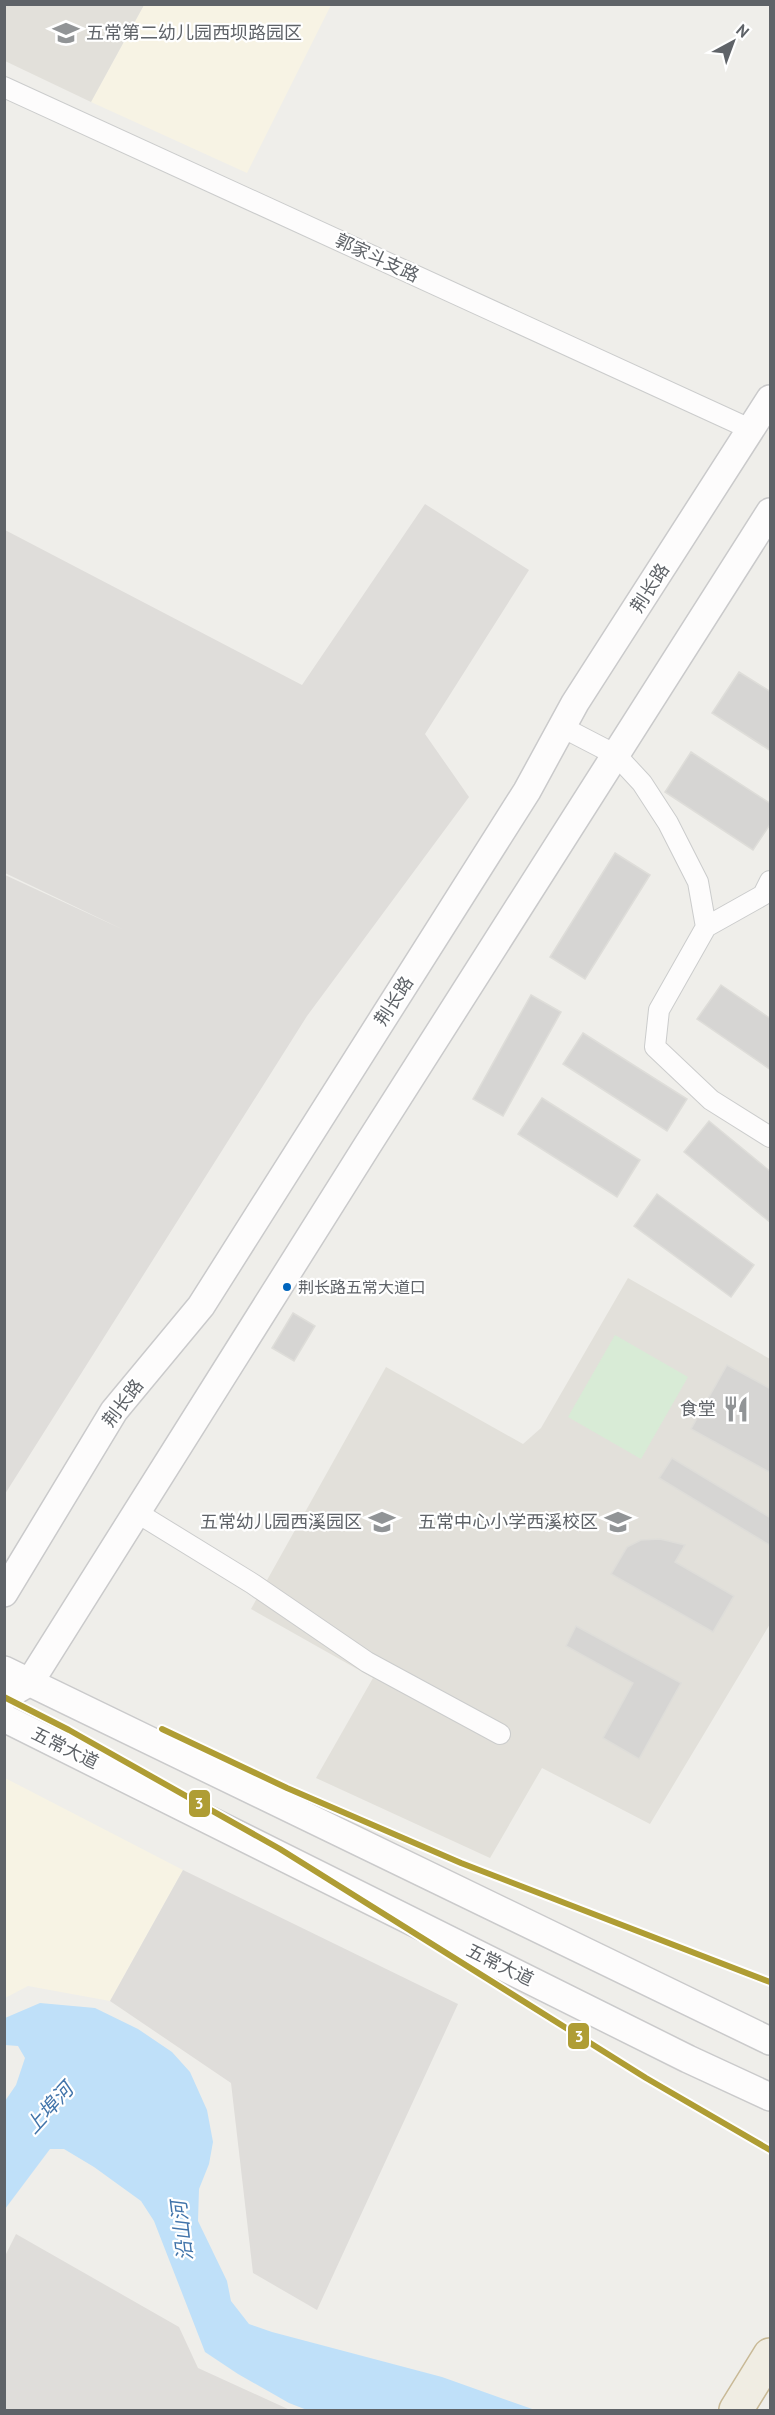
<svg xmlns="http://www.w3.org/2000/svg" width="775" height="2415" font-family="'PT Sans','Noto Sans SC',sans-serif">
<rect width="100%" height="100%" fill="#efeeea"/>
<!-- commercial -->
<path fill="#f7f3e4" d="M144,5H331L247,173L91,102Z
M5,1778L183,1870L110,2001L28,1986L5,1998Z"/>
<!-- industrial -->
<path fill="#dfddda" d="M425,504L529,570L425,734L469,797L307,1016L5,1494V875L124,930L5,873V530L302,685Z
M183,1870L458,2004L317,2310L253,2273L231,2083L110,2001Z
M16,2234L179,2327L198,2368L290,2410H5V2256Z"/>
<!-- education -->
<path fill="#e2e0da" d="M5,4H144V5L91,102L5,61Z
M628,1278L770,1359V1624L650,1824L542,1768L490,1858L316,1778L373,1678L251,1609L386,1367L523,1444L541,1428Z"/>
<!-- green -->
<path fill="#d8ebd6" d="M615,1335L688,1377L641,1459L568,1417Z"/>
<!-- water -->
<path fill="#bfe0f9" d="M40,2003L95,2008L138,2029L172,2052L190,2072L207,2110L213,2142L209,2164L199,2189L198,2221L227,2281L231,2301L249,2324L272,2332L442,2377L535,2410H307L289,2403L238,2374L205,2352L154,2221L141,2201L94,2167L64,2149H50L5,2209V2101L16,2085L25,2058L18,2046L5,2045V2018Z"/>
<!-- building -->
<path fill="#d6d5d3" stroke="#deddd9" stroke-width="1.5" d="M739,672L771,692V751L712,713Z
M691,752L771,804V823L753,850L665,792Z
M615,853L650,875L585,979L550,957Z
M721,985L771,1019V1070L697,1019Z
M531,995L561,1012L503,1116L473,1099Z
M583,1033L687,1099L667,1131L563,1064Z
M542,1098L640,1160L617,1197L518,1134Z
M709,1121L771,1172V1223L684,1152Z
M657,1194L754,1265L731,1297L634,1226Z
M293,1313L315,1326L294,1361L272,1348Z
M727,1365L771,1389V1473L691,1429Z
M672,1458L771,1518V1546L659,1478Z
M660,1539L685,1545L675,1562L734,1596L713,1632L611,1574L627,1547L641,1540Z
M576,1626L681,1683L639,1759L603,1738L633,1683L566,1646Z"/>
<g fill="none" stroke-linecap="round" stroke-linejoin="round">
<!-- street casing -->
<g stroke="#cbcccc" stroke-width="22">
<path id="street" d="M4,87L750,429
M562,727L616,755L642,783L668,823L698,882L706,927
M770,881L763,895L706,927L659,1010L655,1047L711,1100L770,1137
M136,1512L253,1584L367,1662L500,1734"/>
</g>
<!-- secondary casing -->
<g stroke="#cacacb" stroke-width="30">
<path id="secondary" d="M4,1593L114,1411L201,1306L527,791L575,703L770,399
M4,1670L770,2041
M4,1697L30,1682L367,1146L770,512
M4,1718L688,2059L770,2097"/>
</g>
<!-- highway casing -->
<g stroke="#c8b996" stroke-width="36">
<path id="highway" d="M736,2410L770,2355"/>
</g>
<!-- street -->
<use href="#street" stroke="#fdfcfc" stroke-width="20"/>
<!-- secondary -->
<use href="#secondary" stroke="#fdfcfc" stroke-width="27"/>
<!-- highway -->
<use href="#highway" stroke="#f0ede3" stroke-width="33"/>
<!-- metro-1 casing -->
<g stroke="#fff" stroke-width="10">
<path id="metro-1" d="M4,1697L69,1730L280,1849L646,2078L770,2150
M162,1729L287,1788L461,1863L770,1982"/>
</g>
<!-- metro-1 -->
<use href="#metro-1" stroke="#af9d34" stroke-width="6"/>
</g>
<!-- icons -->
<defs>
<g id="school-bare" transform="scale(2.07)"><path d="M0-5L7-2L0 1L-7-2ZM-4 1L0 2.5L4 1V4Q0 6-4 4Z" fill="#919496" stroke="#fff" stroke-width="2.5" paint-order="stroke"/></g>
<g id="restaurant-bare" transform="scale(2.07)"><path d="M-5-6h1v4h1v-4h1v4h1v-4h1v5L-1.5 .5V6h-2V.5L-5-1ZM5-6V6H3V1.5H1.5Q1.5-4 5-6Z" fill="#919496" stroke="#fff" stroke-width="2.5" paint-order="stroke"/></g>
</defs>
<g fill-rule="evenodd">
<use href="#school-bare" x="66" y="33"/>
<use href="#restaurant-bare" x="736" y="1409"/>
<use href="#school-bare" x="382" y="1522"/>
<use href="#school-bare" x="618" y="1522"/>
</g>
<!-- markers -->
<circle fill="#0065bd" stroke="#fff" stroke-width="2" cx="287" cy="1287" r="5"/>
<g text-anchor="middle" stroke-width="4.5" stroke-linejoin="round" paint-order="stroke">
<!-- bus labels -->
<g font-size="16" fill="#5f6368" stroke="#fff" text-anchor="start">
<text x="298" y="1293">荆长路五常大道口</text>
</g>
<!-- poi labels -->
<g font-size="18" fill="#5f6368" stroke="#fff" text-anchor="end">
<text x="86" y="39" text-anchor="start">五常第二幼儿园西坝路园区</text>
<text x="716" y="1415">食堂</text>
<text x="362" y="1528">五常幼儿园西溪园区</text>
<text x="598" y="1528">五常中心小学西溪校区</text>
</g>
<!-- street labels -->
<g font-size="18" fill="#5f6368" stroke="#fff">
<text transform="translate(377 258) rotate(25)" y="6">郭家斗支路</text>
<text transform="translate(650 588) rotate(-57)" y="6">荆长路</text>
<text transform="translate(394 1001) rotate(-57)" y="6">荆长路</text>
<text transform="translate(123 1403) rotate(-53)" y="6">荆长路</text>
<text transform="translate(65 1748) rotate(26)" y="6">五常大道</text>
<text transform="translate(500 1965) rotate(26)" y="6">五常大道</text>
</g>
<!-- water labels -->
<g font-size="20" font-style="italic" fill="#4174aa" stroke="#fff">
<text transform="translate(49 2108) rotate(-48)" y="7">上埠河</text>
<text transform="translate(182 2231) rotate(-97)" y="7">沿山河</text>
</g>
</g>
<g stroke="#fff" stroke-width="2">
<rect x="188" y="1789" width="23" height="29" rx="6" fill="#af9d34"/>
<rect x="567" y="2022" width="23" height="28" rx="6" fill="#af9d34"/>
</g>
<g font-size="16" text-anchor="middle" font-weight="bold" fill="#fff">
<text x="199" y="1809">3</text>
<text x="579" y="2042">3</text>
</g>
<!-- border -->
<rect width="775" height="2415" fill="none" stroke="#5f6368" stroke-width="12"/>
<!-- north arrow -->
<g transform="translate(733 42) rotate(41)" stroke="#ffffff" stroke-width="4.5" paint-order="stroke">
<path d="M0-4.5L10 22L0 15L-10 22Z" fill="#5f6368"/>
<text y="-9" font-size="16" font-weight="bold" text-anchor="middle" fill="#5f6368">N</text>
</g>
</svg>
